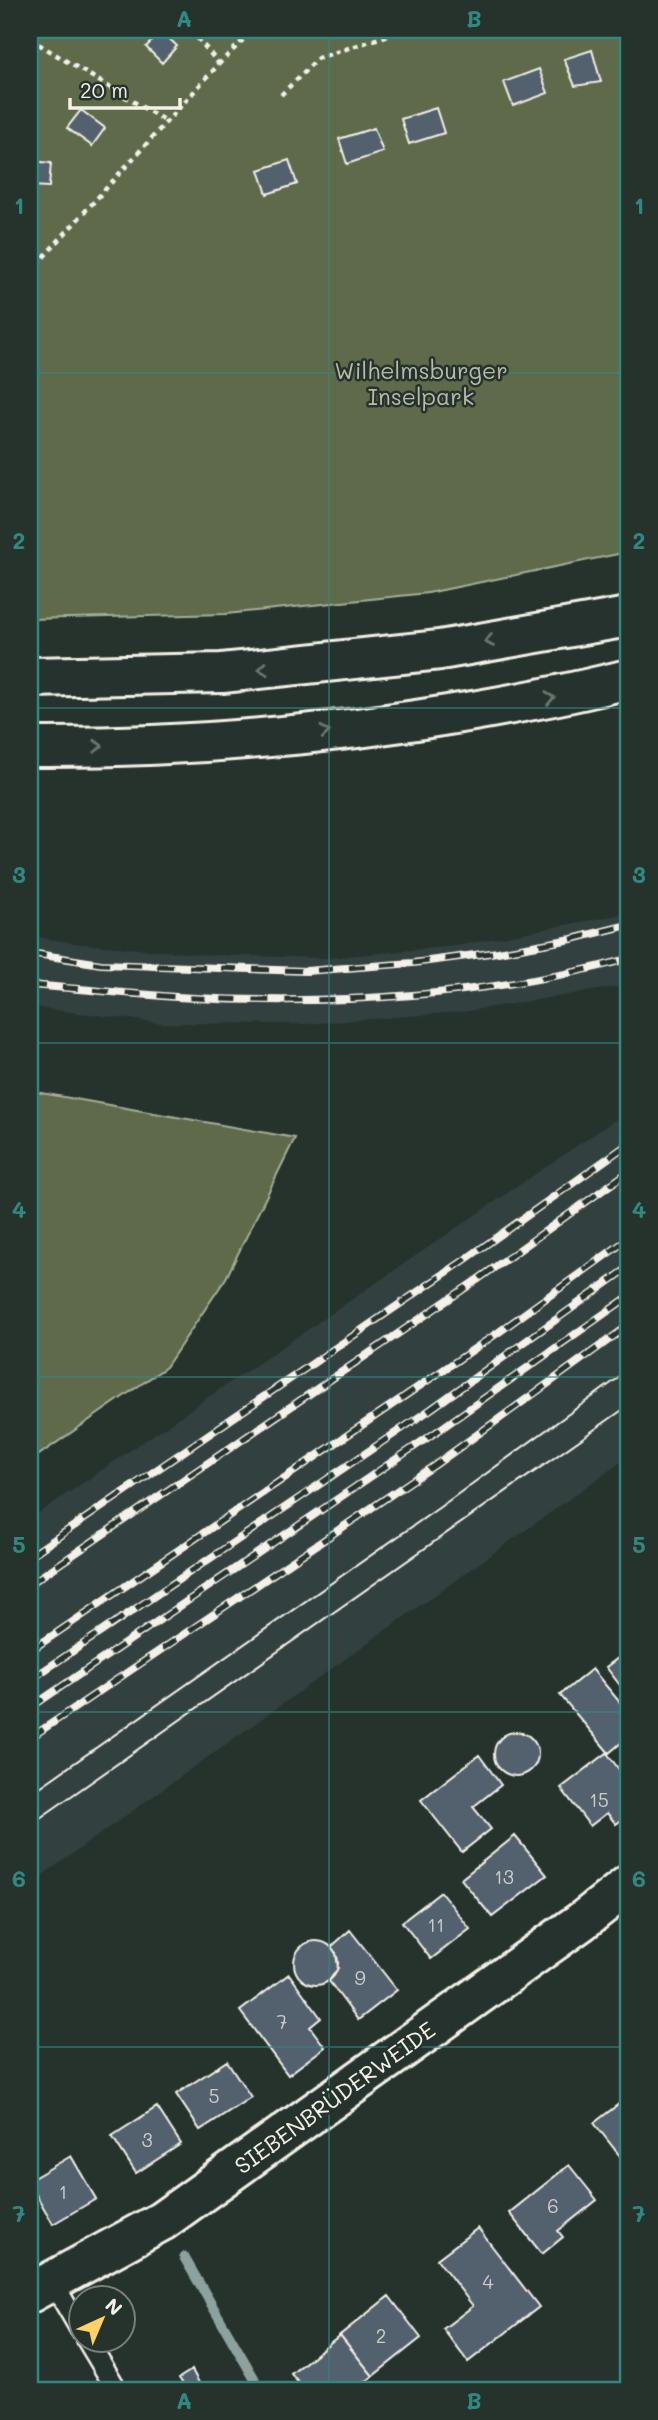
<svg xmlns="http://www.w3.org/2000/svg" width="658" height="2420" font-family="Mali,sans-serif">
<rect width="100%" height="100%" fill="#26332d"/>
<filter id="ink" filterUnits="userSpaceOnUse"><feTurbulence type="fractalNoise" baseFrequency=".0143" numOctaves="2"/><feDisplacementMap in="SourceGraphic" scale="14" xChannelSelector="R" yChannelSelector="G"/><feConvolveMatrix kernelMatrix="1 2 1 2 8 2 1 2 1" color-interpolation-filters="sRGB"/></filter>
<g filter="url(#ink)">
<!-- built -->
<path fill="#334040" d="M628,913V985L461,1012L304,1024L162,1023L30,1007V936L80,944L208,955L327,958L456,946Z
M628,1111V1457L30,1884V1519Z"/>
<!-- green -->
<path fill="#5e6b4c" stroke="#a9ae9a" stroke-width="2" d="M30,30H628V552L428,593L226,614L30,619Z
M30,1091L295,1138L226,1278L166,1367L30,1461Z"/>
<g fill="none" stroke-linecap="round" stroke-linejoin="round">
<!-- stream -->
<path stroke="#8da29e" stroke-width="10" d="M184,2257L261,2390"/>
</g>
<!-- building -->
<path fill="#52606d" stroke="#f4f1e8" stroke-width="2" d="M161,31L177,46L162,63L146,47Z
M592,50L601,82L575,86L564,59Z
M539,69L548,93L513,106L504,82Z
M436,108L444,133L409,144L401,119Z
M81,110L105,128L92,146L67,128Z
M374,128L383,152L347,164L339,139Z
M289,160L297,184L267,194L259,170Z
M30,161L51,163L49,187L30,186Z
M622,1655L628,1663V1692L626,1693L606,1667Z
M592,1669L628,1712V1737L609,1753L560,1695Z
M494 1754a22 22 0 1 1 44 0a22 22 0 1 1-44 0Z
M607,1753L628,1782V1815L616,1824L607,1813L590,1826L561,1788Z
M479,1755L501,1785L473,1807L491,1829L462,1852L421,1800Z
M515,1836L547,1875L492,1917L461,1879Z
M441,1892L470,1929L431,1959L402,1922Z
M350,1930L397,1990L358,2020L329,1981L338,1968L336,1953L331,1947Z
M294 1963a22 22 0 1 1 44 0a22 22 0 1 1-44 0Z
M289,1974L321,2018L310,2027L325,2047L288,2075L240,2011Z
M227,2061L251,2097L200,2130L176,2094Z
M628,2097V2166L594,2123Z
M157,2107L181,2144L136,2173L112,2136Z
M71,2156L96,2199L53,2224L30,2184V2180Z
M569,2165L597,2200L558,2231L563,2237L542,2254L509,2213Z
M478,2228L539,2307L468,2362L443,2329L473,2306L437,2259Z
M389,2296L421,2338L373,2376L340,2335Z
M340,2335L373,2376L355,2390H304L291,2374Z
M192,2370L203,2390H178L185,2387L179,2378Z"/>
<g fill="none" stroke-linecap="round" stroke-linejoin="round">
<!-- lane casing -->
<g stroke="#f4f1e8" stroke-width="24">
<path id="lane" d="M52,2281L80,2329
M87,2340L117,2390"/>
</g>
<!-- street casing -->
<g stroke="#f4f1e8" stroke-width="44">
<path id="street" d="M30,2293L162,2221L582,1921L628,1885"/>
</g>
<!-- highway casing -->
<g stroke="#f4f1e8" stroke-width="44">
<path id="highway" d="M30,677L222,673L440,650L628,617
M30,747C179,748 326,736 473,711C525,702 577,692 628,679"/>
</g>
<!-- path -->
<path stroke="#f4f1e8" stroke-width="4.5" stroke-dasharray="5 5" stroke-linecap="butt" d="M191,30L219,64
M30,34L36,30
M30,39L167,122
M281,95L318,58L404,30
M30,272L219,64L253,30"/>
<!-- lane -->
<use href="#lane" stroke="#26332d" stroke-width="19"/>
<!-- street -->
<use href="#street" stroke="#26332d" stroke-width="38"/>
<!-- highway -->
<use href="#highway" stroke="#26332d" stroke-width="38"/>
<!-- tram -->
<path stroke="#f4f1e8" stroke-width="2" d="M30,1794L440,1507L628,1371
M30,1825L628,1406"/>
<!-- rail casing -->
<g stroke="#f4f1e8" stroke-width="8">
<path id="rail" d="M30,953L101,964L306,971L413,963L498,952L572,939L628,925
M30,985C85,989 140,995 195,998C335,1005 492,996 628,959
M30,1556L466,1259L628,1144
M30,1584L477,1280L628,1172
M30,1651L499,1332L628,1239
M30,1680L431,1409L628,1268
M30,1708L439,1430L628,1297
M30,1738L435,1465L628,1326"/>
</g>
<!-- rail -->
<use href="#rail" stroke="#26332d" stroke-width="5" stroke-dasharray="16" stroke-linecap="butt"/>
</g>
<!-- one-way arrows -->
<defs><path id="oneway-chevron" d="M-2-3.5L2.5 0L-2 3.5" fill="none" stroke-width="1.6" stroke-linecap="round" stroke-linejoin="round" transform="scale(1.75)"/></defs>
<g stroke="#6e766e">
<use href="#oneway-chevron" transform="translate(489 641) rotate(170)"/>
<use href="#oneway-chevron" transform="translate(263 669) rotate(174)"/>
<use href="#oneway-chevron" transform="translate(550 698) rotate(-10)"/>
<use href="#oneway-chevron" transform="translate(325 732) rotate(-6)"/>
<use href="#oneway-chevron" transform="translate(98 746) rotate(-2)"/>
</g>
</g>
<!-- grid -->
<path fill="none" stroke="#318880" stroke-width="2" stroke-opacity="0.55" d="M329,30V2390M30,373H628M30,708H628M30,1043H628M30,1377H628M30,1712H628M30,2047H628"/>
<g text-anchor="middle" stroke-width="5" stroke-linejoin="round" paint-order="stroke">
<!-- number labels -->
<g font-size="19" fill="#cccdc9">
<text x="599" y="1807">15</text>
<text x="504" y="1884">13</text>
<text x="436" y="1932">11</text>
<text x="360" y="1985">9</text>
<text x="282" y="2029">7</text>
<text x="214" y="2103">5</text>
<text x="147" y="2147">3</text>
<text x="63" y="2199">1</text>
<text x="553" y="2213">6</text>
<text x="488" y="2289">4</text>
<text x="381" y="2343">2</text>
</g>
<!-- park labels -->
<g font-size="23" fill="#b8bbaa" stroke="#26332d">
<text x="421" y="379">Wilhelmsburger<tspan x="421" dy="26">Inselpark</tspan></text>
</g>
<!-- street labels -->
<g font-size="23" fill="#f4f1e8" stroke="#26332d">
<text transform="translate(335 2098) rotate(-36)" y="8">SIEBENBRÜDERWEIDE</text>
</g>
</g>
<!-- margin -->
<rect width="658" height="2420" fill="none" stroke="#26332d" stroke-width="77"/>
<!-- north arrow -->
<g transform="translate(102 2319) rotate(44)"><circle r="33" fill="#26332d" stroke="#787f78" stroke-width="2"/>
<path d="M0-5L12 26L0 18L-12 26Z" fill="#ffd166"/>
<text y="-10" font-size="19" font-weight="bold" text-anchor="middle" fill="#f4f1e8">N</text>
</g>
<!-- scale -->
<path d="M70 98v10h110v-10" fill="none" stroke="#f4f1e8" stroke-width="3.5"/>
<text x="80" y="98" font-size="21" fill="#f4f1e8" stroke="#26332d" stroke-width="5" paint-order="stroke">20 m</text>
<rect x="38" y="38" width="582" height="2344" fill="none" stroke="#318880" stroke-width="2.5"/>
<g font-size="23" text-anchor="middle" font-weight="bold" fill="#318880">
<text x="184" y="27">A</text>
<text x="474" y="27">B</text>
<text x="19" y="214">1</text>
<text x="639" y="214">1</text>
<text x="19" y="549">2</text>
<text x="639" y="549">2</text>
<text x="19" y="883">3</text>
<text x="639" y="883">3</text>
<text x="19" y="1218">4</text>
<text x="639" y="1218">4</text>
<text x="19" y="1553">5</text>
<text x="639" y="1553">5</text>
<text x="19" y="1887">6</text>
<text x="639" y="1887">6</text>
<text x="19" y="2222">7</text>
<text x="639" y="2222">7</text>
<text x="184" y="2409">A</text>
<text x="474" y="2409">B</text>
</g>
</svg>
